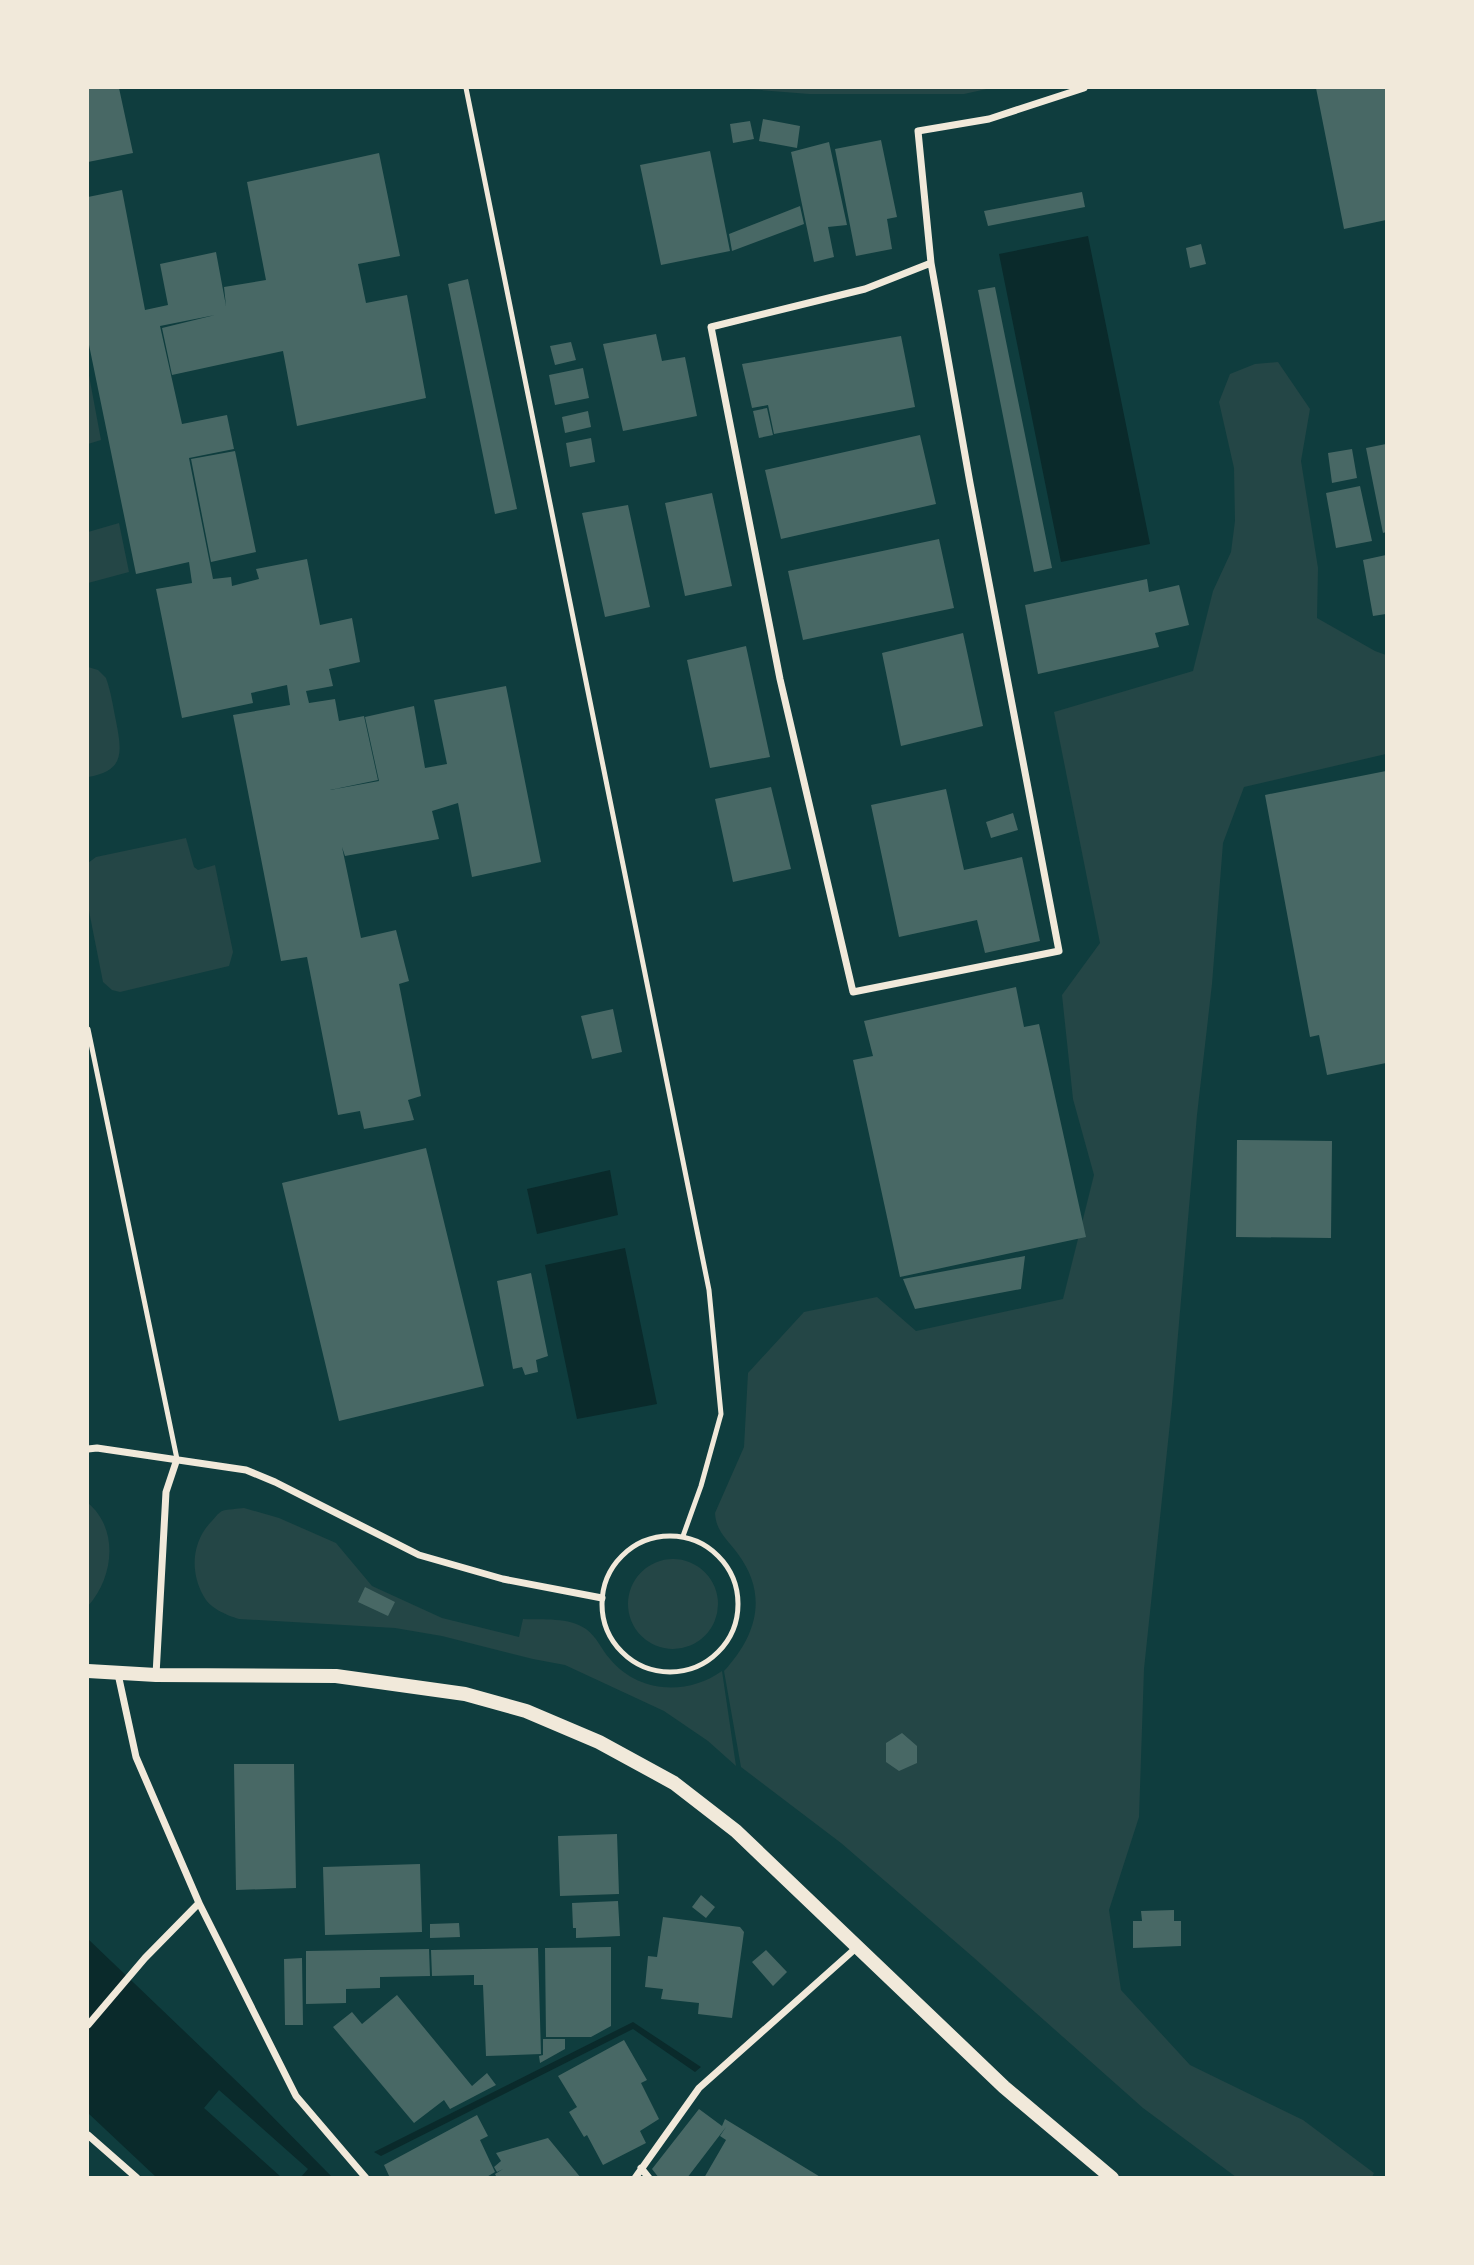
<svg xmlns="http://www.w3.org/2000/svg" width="1474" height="2265" font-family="Jost,sans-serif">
<rect width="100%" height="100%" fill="#0f3d3e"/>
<!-- green -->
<path fill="#244646" d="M736,88H991L964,94H809Z
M1278,362L1310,409L1301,461L1318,568L1317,618L1375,651L1386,655V754L1244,787L1223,843L1212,984L1197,1115L1172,1404L1144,1669L1139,1817L1109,1910L1121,1990L1190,2065L1303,2120L1374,2173L1372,2177H1236L1143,2108L973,1957L841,1843L741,1767L724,1671C756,1636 769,1596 738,1554C728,1540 716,1532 715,1513L744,1447L748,1373L804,1312L877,1297L916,1331L1063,1299L1094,1175L1073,1099L1062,995L1100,943L1054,712L1193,671L1213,591L1231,552L1235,521L1234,468L1219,402L1230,374L1255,364Z
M88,370L101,440L88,444Z
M119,523L129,572L88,583V532Z
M88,667L98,670L106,678C111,692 113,706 116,721C122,752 125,771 88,777Z
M186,838L194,867L198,870L215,865L233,952L229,966L120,992L112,990L103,982L88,906V863L96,857Z
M88,1503C119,1529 114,1577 88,1606Z
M244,1508L279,1518L336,1543L372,1586L442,1618L519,1637L523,1619C543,1620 569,1617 586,1629C597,1637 601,1649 610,1659C638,1693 687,1696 722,1671L736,1766L708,1741L664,1711L565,1665L533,1659L442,1636L395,1628L239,1619C226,1615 209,1608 203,1595C190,1571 192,1543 210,1523C214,1519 218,1513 222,1511C228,1509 238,1509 244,1508Z
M628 1604a45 45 0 1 1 90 0a45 45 0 1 1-90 0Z"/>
<!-- water -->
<path fill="#0a2a2b" d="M1088,236L1150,544L1061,562L999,254Z
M610,1170L618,1215L537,1234L527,1189Z
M625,1248L657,1404L577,1419L545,1265Z
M88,1939L252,2096L332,2177H301L308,2169L219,2090L204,2108L281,2177H156L88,2113Z
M633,2022L701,2067L695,2072L633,2029L381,2156L374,2152Z"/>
<!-- building -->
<path fill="#486865" d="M88,88H119L133,153L88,162Z
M1316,88H1386V220L1344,229Z
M763,119L800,126L797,148L759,141Z
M750,121L754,139L733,143L730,124Z
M881,140L897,217L887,219L892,249L856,256L835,149Z
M829,142L847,225L828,227L834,257L814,262L791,152Z
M710,151L730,251L661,265L640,165Z
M379,153L400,256L358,264L366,303L407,295L426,398L297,426L283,351L172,375L162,328L215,315L160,326L182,424L227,415L234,449L189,458L213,579L231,577L232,586L259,579L256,569L307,559L320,625L352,618L360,662L329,669L333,686L306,691L309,703L335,699L339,721L364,716L378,780L330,790L379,781L365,717L414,706L425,768L447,764L434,700L506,686L541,862L472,877L458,803L432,811L439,839L345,856L342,847L361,938L396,930L409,981L399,984L421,1096L408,1100L414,1120L364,1129L360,1111L338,1115L307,957L281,961L233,715L290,705L287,685L251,693L253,703L182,718L156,589L192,583L189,562L136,574L88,340V197L122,190L145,310L168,305L160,264L216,252L226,306L224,287L266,280L247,182Z
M1082,192L1085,207L988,226L984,211Z
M800,206L804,224L732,251L729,234Z
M1201,244L1206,264L1190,268L1186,248Z
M468,279L517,509L495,514L448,284Z
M995,287L1052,568L1034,572L978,290Z
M656,334L662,361L685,357L697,416L623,431L603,344Z
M901,336L915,407L774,434L768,405L752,408L742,364Z
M571,342L576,360L555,365L550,346Z
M583,368L589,398L555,405L549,375Z
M767,408L773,435L759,438L753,411Z
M588,411L591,427L565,433L562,417Z
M920,435L936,504L781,539L765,470Z
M591,438L595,462L570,467L566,443Z
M1386,444V532L1383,533L1366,448Z
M1352,449L1357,478L1332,483L1328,453Z
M235,451L256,552L211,562L191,459Z
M1360,486L1372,541L1336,548L1326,493Z
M712,493L732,586L685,596L665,503Z
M628,505L650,607L605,617L582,513Z
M939,539L954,608L803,640L788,571Z
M1386,555V614L1373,616L1363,560Z
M1147,579L1149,592L1179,585L1189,625L1155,633L1159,647L1038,674L1025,605Z
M963,633L983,726L901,746L882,653Z
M746,646L770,757L710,768L687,660Z
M1386,771V1063L1327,1075L1319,1035L1310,1037L1265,795Z
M771,787L791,869L733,882L715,799Z
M946,789L964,870L1022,857L1040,941L985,953L977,920L899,937L871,805Z
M1013,813L1018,830L991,838L986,822Z
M1016,987L1024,1027L1039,1024L1086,1237L900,1277L853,1060L873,1056L864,1021Z
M613,1009L622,1052L592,1059L581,1016Z
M1237,1140L1332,1141L1331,1238L1236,1237Z
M426,1148L484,1386L339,1421L282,1183Z
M1025,1256L1021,1289L915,1309L903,1279Z
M531,1273L548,1356L536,1360L538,1372L525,1375L522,1367L513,1369L497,1281Z
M365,1587L395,1602L388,1616L358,1602Z
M902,1733L917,1746V1763L899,1771L886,1762V1743Z
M234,1764H294L296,1888L236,1890Z
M617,1834L619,1894L560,1896L558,1836Z
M420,1864L422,1932L325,1935L323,1867Z
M701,1895L715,1907L706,1918L692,1907Z
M618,1901L620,1936L576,1938V1928H573L572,1903Z
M1174,1910V1921H1181V1946L1133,1948V1921H1142L1141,1911Z
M663,1917L740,1927L744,1932L732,2018L698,2014L699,2003L661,1999L663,1989L645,1987L648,1956L657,1957Z
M459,1923L460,1937L430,1938V1924Z
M611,1947V2026L591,2037H546L545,1948Z
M538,1948L541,2054L486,2056L483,1985H474V1975L432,1976L431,1950Z
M429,1949L430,1976L380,1977V1988L346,1989V2003L306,2004V1951Z
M766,1950L787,1972L773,1986L752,1962Z
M302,1958L303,2025H285L284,1959Z
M397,1995L472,2086L487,2073L496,2085L450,2109L444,2100L414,2123L333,2027L352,2012L362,2024Z
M543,2039H565V2049L540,2063L539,2056L543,2055Z
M624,2040L647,2080L641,2083L659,2119L640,2131L646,2143L603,2165L587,2135L584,2137L569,2112L577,2107L558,2076Z
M699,2109L722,2126L725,2119L822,2178H704L726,2140L720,2136L726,2127L687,2178H659L652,2169Z
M477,2115L488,2136L480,2140L495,2172L485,2178H390L384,2165Z
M548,2138L581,2178H497L495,2174L503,2169L497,2172L494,2167L501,2161L496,2153Z"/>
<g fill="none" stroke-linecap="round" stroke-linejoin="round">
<!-- service -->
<path stroke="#f1e9da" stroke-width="5" d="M466,88L709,1290L721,1414L701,1486L683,1536
M88,1029L177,1459
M602 1604a68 68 0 1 1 136 0a68 68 0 1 1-136 0Z"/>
<!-- minor -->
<path stroke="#f1e9da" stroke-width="7" d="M931,263L865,289L711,327L780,679L853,992L1059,951L970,483L931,263L918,131L989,119L1084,88
M88,1449L97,1448L246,1470L275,1482L419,1555L503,1579L602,1598
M118,1674L136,1757L199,1903
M156,1675L166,1492L177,1459
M88,2025L145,1958L199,1903L296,2096L366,2178
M88,2135L137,2178
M641,2168L649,2178
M635,2178L699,2088L856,1948"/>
<!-- secondary -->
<path stroke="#f1e9da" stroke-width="14" d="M88,1671L156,1675L336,1676L465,1694L526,1711L599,1742L674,1783L736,1831L1004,2087L1112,2178"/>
</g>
<!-- border -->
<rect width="1474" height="2265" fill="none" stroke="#f1e9da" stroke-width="178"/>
</svg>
